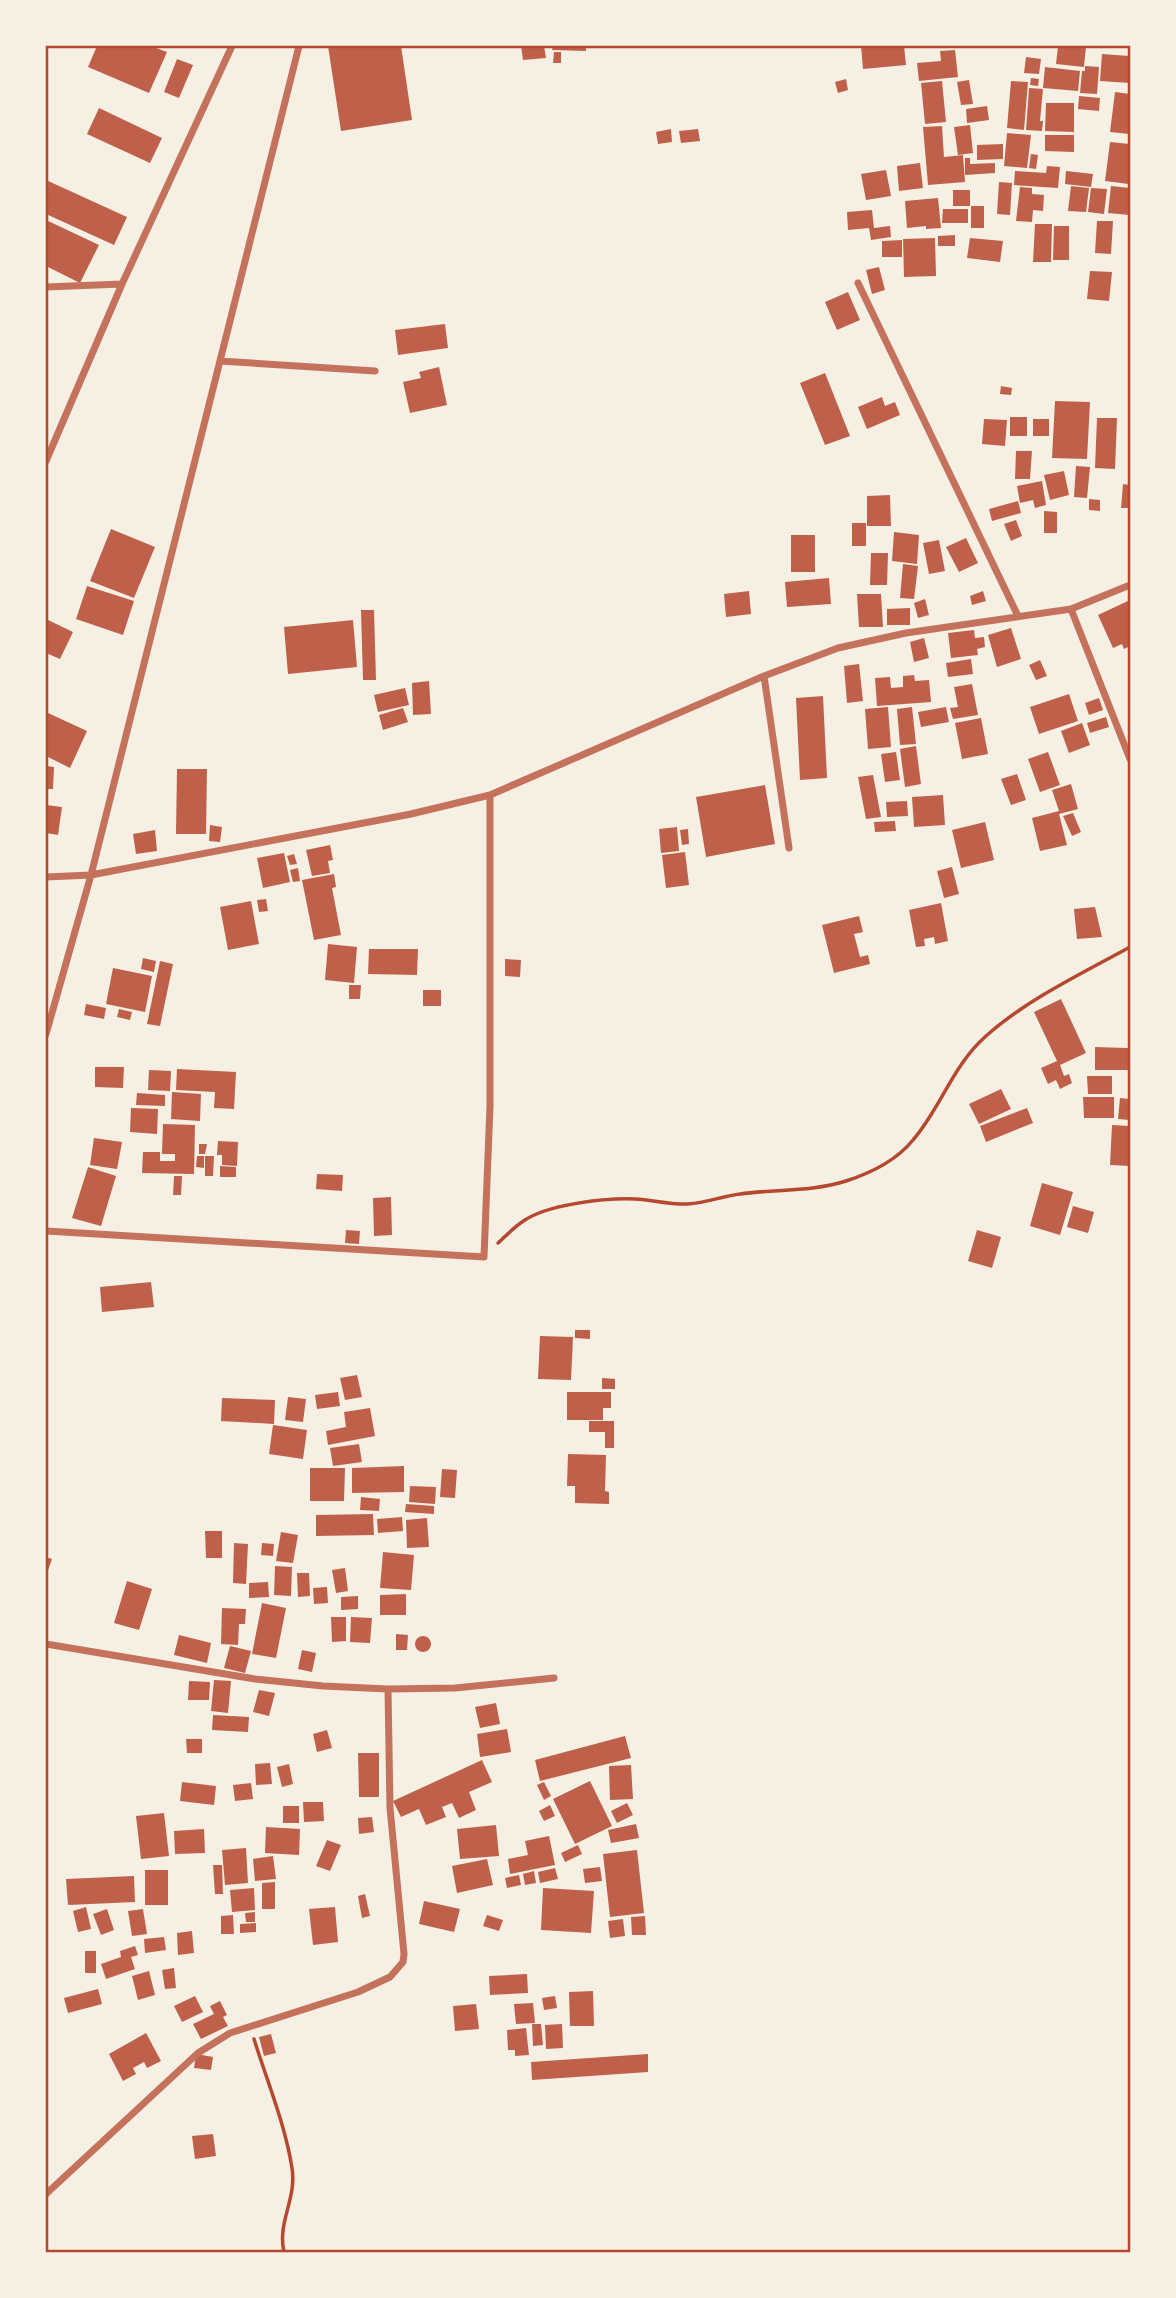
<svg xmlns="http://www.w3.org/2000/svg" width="1176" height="2298" font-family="'Source Sans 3',sans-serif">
<rect width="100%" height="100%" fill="#f6efe4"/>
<!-- building -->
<path fill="#bf614a" d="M97,46H151L167,52L149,93L88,67Z
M328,46H401L412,120L341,131Z
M521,46H544L546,58L523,60Z
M553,46H586V51L552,50Z
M861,46H904L906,65L863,69Z
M1058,46H1086L1084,67L1056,64Z
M955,50L958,77L919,81L917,63L941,61L940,51Z
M554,52H561V63H553Z
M1102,54L1130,56V83L1100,81Z
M1026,57L1041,59L1039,74L1024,73Z
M177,59L193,65L179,98L164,92Z
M1085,66L1099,67L1097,94L1080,93L1082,71H1085Z
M1045,67L1080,71L1078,91L1043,88Z
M1031,78L1039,79L1038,86L1030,85Z
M846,79L848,90L838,93L835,82Z
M969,80L973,104L961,105L957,82Z
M942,81L946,122L925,124L921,83Z
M1011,81L1028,82L1024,130L1007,128Z
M1029,88L1043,89L1040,121H1043L1042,131L1026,130Z
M1115,92L1130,94L1129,134L1110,132Z
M1079,96L1100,98L1099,111L1078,109Z
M1046,103H1074V132L1045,131Z
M987,106L989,120L967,123L966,109Z
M99,108L162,138L150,163L87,134Z
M970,125L973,153L958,155L954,127Z
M942,126L944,157L963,155L965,182L928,185L923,127Z
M671,129L672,142L658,144L656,132Z
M698,129L700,141L681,143L679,131Z
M1007,133L1031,135L1027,168L1004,166Z
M1045,135H1074V152L1045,151Z
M1110,142L1130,144L1129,184L1105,181Z
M1003,144V159L977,160V145Z
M1031,154L1038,155L1036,169L1029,168Z
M965,158H970V164L995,163V173L965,175Z
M920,163L923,188L899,191L897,166Z
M1047,166L1060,167L1058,188L1014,185L1015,171L1046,173Z
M886,170L891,196L866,200L861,174Z
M1066,171L1093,174L1091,187L1065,184Z
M46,180L127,217L114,245L46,214Z
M999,182L1012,183L1010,215L997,214Z
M1071,186L1089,188L1086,212L1068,211Z
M1111,186L1130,188L1129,215L1108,213Z
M1020,187L1032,188V194L1044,195L1043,211L1033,210L1032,222L1016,221Z
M1091,188L1107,189L1104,214L1088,212Z
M953,190H970V206H953Z
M938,198L941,228L926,229V226L907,228L905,201Z
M971,206H984V228H971Z
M943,209H968V223H942Z
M872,210L874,228L890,226L891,237L871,240L869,228L848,230L847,212Z
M46,220L99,245L80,283L46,266Z
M1097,221H1113L1111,254L1095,253Z
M1035,224H1052L1051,262H1033Z
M1054,226H1069V260H1053Z
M955,235V246H938V236Z
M935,238L936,276L904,277L903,239Z
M970,238L1003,241L1000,262L967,258Z
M902,240V257H882V241Z
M879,267L885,290L872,294L866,270Z
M1090,271L1112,272L1109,301L1087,299Z
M848,292L860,320L837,330L825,302Z
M445,324L448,348L398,355L395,330Z
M439,367L447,405L410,413L403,382L421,378L419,372Z
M825,373L850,436L825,445L800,383Z
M1001,386L1012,388L1011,395L1000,394Z
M882,397L885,406L895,402L900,415L867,429L858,407Z
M1055,401L1090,402L1087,459L1052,458Z
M1010,417H1027V436H1010Z
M1097,418H1117L1115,469L1095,468Z
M984,419L1007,420L1005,446L982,444Z
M1033,419H1049V436H1033Z
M1016,451H1032L1030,479H1015Z
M1076,466L1090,467L1087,498L1074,497Z
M1064,471L1069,495L1050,500L1044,475Z
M1042,481L1046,505L1035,508L1033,500L1020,503L1017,486Z
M1123,484L1130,485V508H1121Z
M890,495L891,526H867V496Z
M1089,499L1100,500V511L1089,510Z
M1018,501L1021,513L992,521L989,509Z
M1044,511L1057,512V533H1044Z
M1016,520L1022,536L1011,541L1004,524Z
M852,523H866V546H852Z
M111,529L155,547L134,598L90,581Z
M894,532L919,535L917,564L892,561Z
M791,535H815V572H791Z
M966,538L978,563L959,572L946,547Z
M939,540L945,571L929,574L923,543Z
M871,553H888L887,585H870Z
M903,564L918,566L914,599L900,598Z
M829,578L831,604L787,607L785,582Z
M87,586L134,601L123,635L76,619Z
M749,591L751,614L726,617L724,594Z
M983,591L986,601L972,605L970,596Z
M857,594H881L883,627H859Z
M925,599L929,615L918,618L914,603Z
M1130,600V646L1124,649L1122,644L1113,648L1098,615Z
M910,608V625H887V609Z
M361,610H374L376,680H363Z
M46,619L73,632L60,659L46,653Z
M353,620L357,667L288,674L284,627Z
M1011,628L1021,659L997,667L988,635Z
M974,630L975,638L984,637L985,647L977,649L978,655L951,658L948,633Z
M924,638L929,658L914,662L910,642Z
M971,659L973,674L948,677L946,663Z
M1040,660L1047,676L1036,680L1029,665Z
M859,664L863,701L847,703L844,666Z
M914,675L915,681L929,680L931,702L877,706L875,678L890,677L891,688L903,687V676Z
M429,681L431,714L413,715L412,683Z
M972,684L978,715L953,719L950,708L958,707L954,687Z
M405,688L409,705L378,712L374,695Z
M1069,694L1078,721L1039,734L1030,707Z
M823,696L827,778L800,780L796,698Z
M1099,698L1103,710L1089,715L1085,703Z
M888,707L891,747L868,749L865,709Z
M912,707L916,744L900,745L897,709Z
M946,707L949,722L921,727L918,712Z
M403,708L408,722L383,730L379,715Z
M48,713L87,731L70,768L46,756V717Z
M1106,717L1109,727L1090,733L1087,723Z
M981,718L988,754L962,759L955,723Z
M1082,723L1090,745L1069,753L1061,731Z
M916,746L921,784L905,787L900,749Z
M896,752L900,780L885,782L881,754Z
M1048,752L1060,785L1040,792L1028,759Z
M46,766L54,767L53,789H46Z
M177,769H207L206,834H176Z
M1017,774L1026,800L1011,805L1001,779Z
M873,775L881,817L866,819L858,777Z
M1071,784L1078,809L1059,814L1067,845L1040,851L1032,818L1059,811L1052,790Z
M765,785L775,844L706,857L696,797Z
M943,795L945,825L914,827L912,797Z
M907,801L908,816L887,817L886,802Z
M46,805L62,807L58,835L46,833Z
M1073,813L1081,832L1072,836L1063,816Z
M895,821L896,831L875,832L874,822Z
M985,822L994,860L961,868L952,830Z
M210,825L222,827L220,842L209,841Z
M677,827L679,851L661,853L659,829Z
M688,829L689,844L682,845L680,830Z
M155,830L157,851L136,854L133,834Z
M330,845L333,860L328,861L330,873L312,876L306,850Z
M685,852L689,885L666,888L662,855Z
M284,853L290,882L263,888L257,858Z
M294,854L297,864L290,865L287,856Z
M952,867L959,894L944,898L937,871Z
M298,868L300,881L293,882L290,870Z
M334,874L336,887L332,888L341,935L314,940L302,880Z
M266,899L268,911L259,912L257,900Z
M251,901L259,944L228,950L220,907Z
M941,903L948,941L935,944L934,937L924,939L925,946L916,947L909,910Z
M1095,907L1102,937L1077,939L1074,909Z
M859,916L863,932L854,934L860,957L868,955L870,964L834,973L822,925Z
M328,944L357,947L354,983L325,980Z
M369,949H418L417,975L368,974Z
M143,958L156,961L154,972L141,969Z
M505,959L521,960L520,977L505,976Z
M160,961L173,964L160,1026L147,1024Z
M113,968L152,976L145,1012L106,1004Z
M349,985H361L360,999H349Z
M423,990H441V1006H423Z
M1061,999L1086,1053L1060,1065L1064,1076L1069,1074L1072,1083L1060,1089L1056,1080L1048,1084L1041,1068L1057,1061L1034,1012Z
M86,1004L106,1008L104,1019L84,1015Z
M119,1009L132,1012L130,1020L117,1017Z
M1095,1047L1128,1048V1070H1095Z
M95,1067H124L123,1088L95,1087Z
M177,1069L236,1072L234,1109L214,1108L215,1092L176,1090Z
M149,1070L171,1071L170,1091L148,1090Z
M1087,1076H1112V1094H1088Z
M1001,1089L1011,1109L979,1124L969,1104Z
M172,1092L201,1094L200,1121L171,1119Z
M137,1093L165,1095V1106L136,1105Z
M1083,1097H1114V1118H1084Z
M1120,1098L1130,1099V1120L1118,1119Z
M131,1108L158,1109L157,1134L130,1132Z
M1027,1108L1033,1123L986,1142L980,1126Z
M163,1124L195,1125L194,1174L142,1173L143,1152H160V1161H175V1154H162Z
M1112,1125L1130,1126V1166L1110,1165Z
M94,1138L122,1142L117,1169L90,1165Z
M218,1141L238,1142L237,1166L222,1165V1155H217Z
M199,1144H207L205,1154H199Z
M197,1156H204V1168L196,1167Z
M205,1156H214L213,1176H205Z
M220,1166L236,1167V1177H220Z
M88,1167L116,1176L101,1226L72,1218Z
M317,1174L343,1175L342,1191L316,1189Z
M174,1176H182L181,1195H173Z
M1042,1183L1073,1192L1060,1235L1030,1226Z
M391,1197L392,1235L374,1236L373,1198Z
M1073,1206L1094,1212L1088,1233L1067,1227Z
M346,1230L360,1231L359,1244L345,1243Z
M977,1230L1001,1237L992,1268L968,1261Z
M151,1282L154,1307L102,1312L100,1287Z
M575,1330H590V1339L575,1338Z
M540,1336L573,1337L571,1380L538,1379Z
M357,1375L362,1397L345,1400L340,1378Z
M602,1378L615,1379V1389H602Z
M338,1392L340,1406L317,1409L315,1395Z
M567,1392H611V1408H603V1420H567Z
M288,1397L306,1399L303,1422L285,1420Z
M222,1398L275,1400L274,1424L221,1421Z
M370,1408L375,1436L328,1445L326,1431L346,1427L344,1412Z
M589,1421H614V1448H605V1432H589Z
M273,1425L307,1430L303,1459L269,1454Z
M359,1444L362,1462L333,1466L330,1448Z
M568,1454L606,1455L605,1491L609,1492V1504L575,1503V1486H567Z
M404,1466V1492L352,1493V1468Z
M310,1468H345L344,1501H310Z
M442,1469L457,1470L455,1498L440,1497Z
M410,1486L436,1487L435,1504L409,1502Z
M361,1497L380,1499L379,1511L360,1510Z
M406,1504L434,1506V1514L405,1512Z
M373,1514L374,1535L316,1536V1515Z
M402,1517L403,1531L378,1533L377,1519Z
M427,1518L429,1547L407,1548L406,1520Z
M205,1531H222V1558H206Z
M281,1532L298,1535L293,1563L276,1561Z
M234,1543L248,1544L246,1584L233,1583Z
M262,1543L274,1544L273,1556L261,1555Z
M383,1552L414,1555L411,1590L380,1588Z
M46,1557L52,1559L46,1576Z
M275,1566L292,1567L291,1596L274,1595Z
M345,1568L348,1591L336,1593L332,1570Z
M297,1573H309L310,1596L298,1597Z
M127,1581L152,1589L139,1630L114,1623Z
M268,1582L269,1597L249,1598V1583Z
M327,1587L328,1603L314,1604L313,1588Z
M406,1594V1615H380V1595Z
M358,1596V1609L341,1610V1597Z
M262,1603L286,1608L276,1658L252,1654Z
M222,1608L246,1609L245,1624H239L238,1645L221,1644Z
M331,1617H346V1641L332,1642Z
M351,1617L372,1618L370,1643L350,1642Z
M396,1634L408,1635L407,1650H396Z
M179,1635L211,1643L207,1663L174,1655Z
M415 1644a8 8 0 1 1 16 0a8 8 0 1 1-16 0Z
M230,1646L251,1651L245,1673L224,1668Z
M302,1650L316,1653L312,1672L298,1669Z
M214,1680L231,1681L228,1713L211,1711Z
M189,1681L210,1682L209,1700H188Z
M259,1690L275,1693L269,1716L253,1712Z
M496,1703L500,1724L480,1728L475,1707Z
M213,1715L249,1717L248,1732L212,1730Z
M507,1729L511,1752L480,1757L477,1734Z
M327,1730L332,1748L317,1752L313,1734Z
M625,1736L631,1758L540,1781L535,1760Z
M186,1739H202V1753H187Z
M358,1753H379V1797H359Z
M482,1760L492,1782L469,1792L476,1810L459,1818L452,1803L442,1807L446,1817L426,1825L419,1809L401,1817L393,1801Z
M270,1763L272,1784L256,1785L255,1764Z
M289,1764L293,1784L282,1787L277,1767Z
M631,1765L633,1799L610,1800L609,1766Z
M590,1781L612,1826L575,1844L553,1799Z
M182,1782L216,1786L214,1805L180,1801Z
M544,1782L551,1796L544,1800L537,1785Z
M251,1783L253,1799L235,1801L233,1785Z
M303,1802H323L324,1821L304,1822Z
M627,1803L633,1815L617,1823L611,1811Z
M550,1805L555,1816L544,1821L539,1811Z
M283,1806H299V1823H283Z
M164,1813L169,1856L141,1859L136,1816Z
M372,1817L374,1832L359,1834L358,1818Z
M636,1824L639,1838L611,1843L608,1830Z
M496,1825L499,1856L460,1859L457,1829Z
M266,1827L300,1829L299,1855L265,1853Z
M204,1829L205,1853L175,1854L174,1831Z
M549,1836L555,1865L510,1874L508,1859L528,1855L525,1841Z
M327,1840L341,1845L330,1871L316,1866Z
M578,1845L582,1854L565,1862L561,1853Z
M246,1848L248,1883L225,1885L222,1850Z
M637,1850L644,1913L610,1917L603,1854Z
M273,1856L276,1879L255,1881L253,1859Z
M487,1859L493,1885L457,1893L452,1866Z
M213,1865H222L223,1894H215Z
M600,1867L602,1881L585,1883L583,1869Z
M555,1868L558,1879L540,1883L538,1872Z
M145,1870H168V1905H145Z
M534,1871L536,1883L525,1885L523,1874Z
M519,1875L521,1885L507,1888L505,1878Z
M134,1876L135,1902L68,1905L66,1879Z
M275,1882V1909H262V1883Z
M254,1888L255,1910L232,1912L230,1890Z
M543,1888L594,1891L591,1933L541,1930Z
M365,1894L370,1916L362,1918L358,1896Z
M424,1901L460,1909L454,1932L419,1924Z
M86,1907L91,1929L78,1932L73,1911Z
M335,1907L338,1942L313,1945L309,1909Z
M107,1909L114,1930L101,1935L93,1914Z
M143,1909L147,1934L132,1936L128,1911Z
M255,1912V1922H246L245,1913Z
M233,1915L234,1934H221V1916Z
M487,1915L503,1920L499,1931L483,1926Z
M645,1916L646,1935H632L631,1917Z
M623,1919L625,1936L610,1938L608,1921Z
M256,1923V1932L240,1933V1924Z
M192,1931L194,1953L178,1955L177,1933Z
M164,1937L166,1950L145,1953L144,1939Z
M135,1946L138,1955L131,1957L135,1969L106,1979L101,1964L121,1957L120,1951Z
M85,1951H96V1973H85Z
M174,1968L176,1988L165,1989L162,1970Z
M149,1971L155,1995L138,2000L132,1976Z
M527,1974L528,1993L490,1995L489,1976Z
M98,1989L102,2004L68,2013L64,1998Z
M593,1991L594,2026H570L569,1992Z
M195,1996L203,2012L182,2022L174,2006Z
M555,1996L557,2008L544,2010L542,1998Z
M220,2001L227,2015L223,2017L228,2026L201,2039L193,2024L214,2014L210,2006Z
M533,2003L535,2023L516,2024L514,2004Z
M476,2004L479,2029L455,2031L453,2006Z
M532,2024H541L543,2045L533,2046Z
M562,2024L563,2048L546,2049L545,2025Z
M526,2028L529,2055L515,2056V2050H508L507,2030Z
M146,2033L161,2061L147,2068L144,2062L133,2068L136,2074L123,2081L109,2054Z
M271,2034L276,2053L264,2056L259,2037Z
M196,2054L213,2057L211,2070L194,2068Z
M648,2054V2072L532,2080L531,2062Z
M213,2134L216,2156L195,2159L192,2136Z"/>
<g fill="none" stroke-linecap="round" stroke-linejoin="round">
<!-- path -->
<path stroke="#b5482f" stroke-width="3.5" d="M498,1243C506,1236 513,1228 522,1222C546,1204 606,1198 635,1199C653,1200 671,1205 688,1204C706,1203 723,1196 740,1194C775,1189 812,1192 846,1181C871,1173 896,1161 913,1140C941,1108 952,1066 986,1036C1026,1000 1083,973 1130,947
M254,2039C267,2081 285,2124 292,2168C297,2199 277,2222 284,2252"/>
<!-- minor -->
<path stroke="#c5725c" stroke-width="7" d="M858,283L1018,616
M46,287L122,284
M220,361L375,371
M46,461L122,284L232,46
M1071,609L1130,759
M764,676L789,848
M46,877L91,875L411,814L490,795L764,676L838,648L906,633L1071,609L1130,585
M46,1034L91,875L299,46
M46,1231L484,1257L490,1106V795
M46,1644L255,1679L323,1686L388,1689L455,1688L554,1678
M46,2194L198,2053L230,2033L358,1992L390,1977L403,1962L404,1954L390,1808L388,1689"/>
</g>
<!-- border -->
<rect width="1176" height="2298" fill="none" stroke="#f6efe4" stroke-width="94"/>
<rect x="47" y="47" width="1082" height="2204" fill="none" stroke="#b5482f" stroke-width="2.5"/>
</svg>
